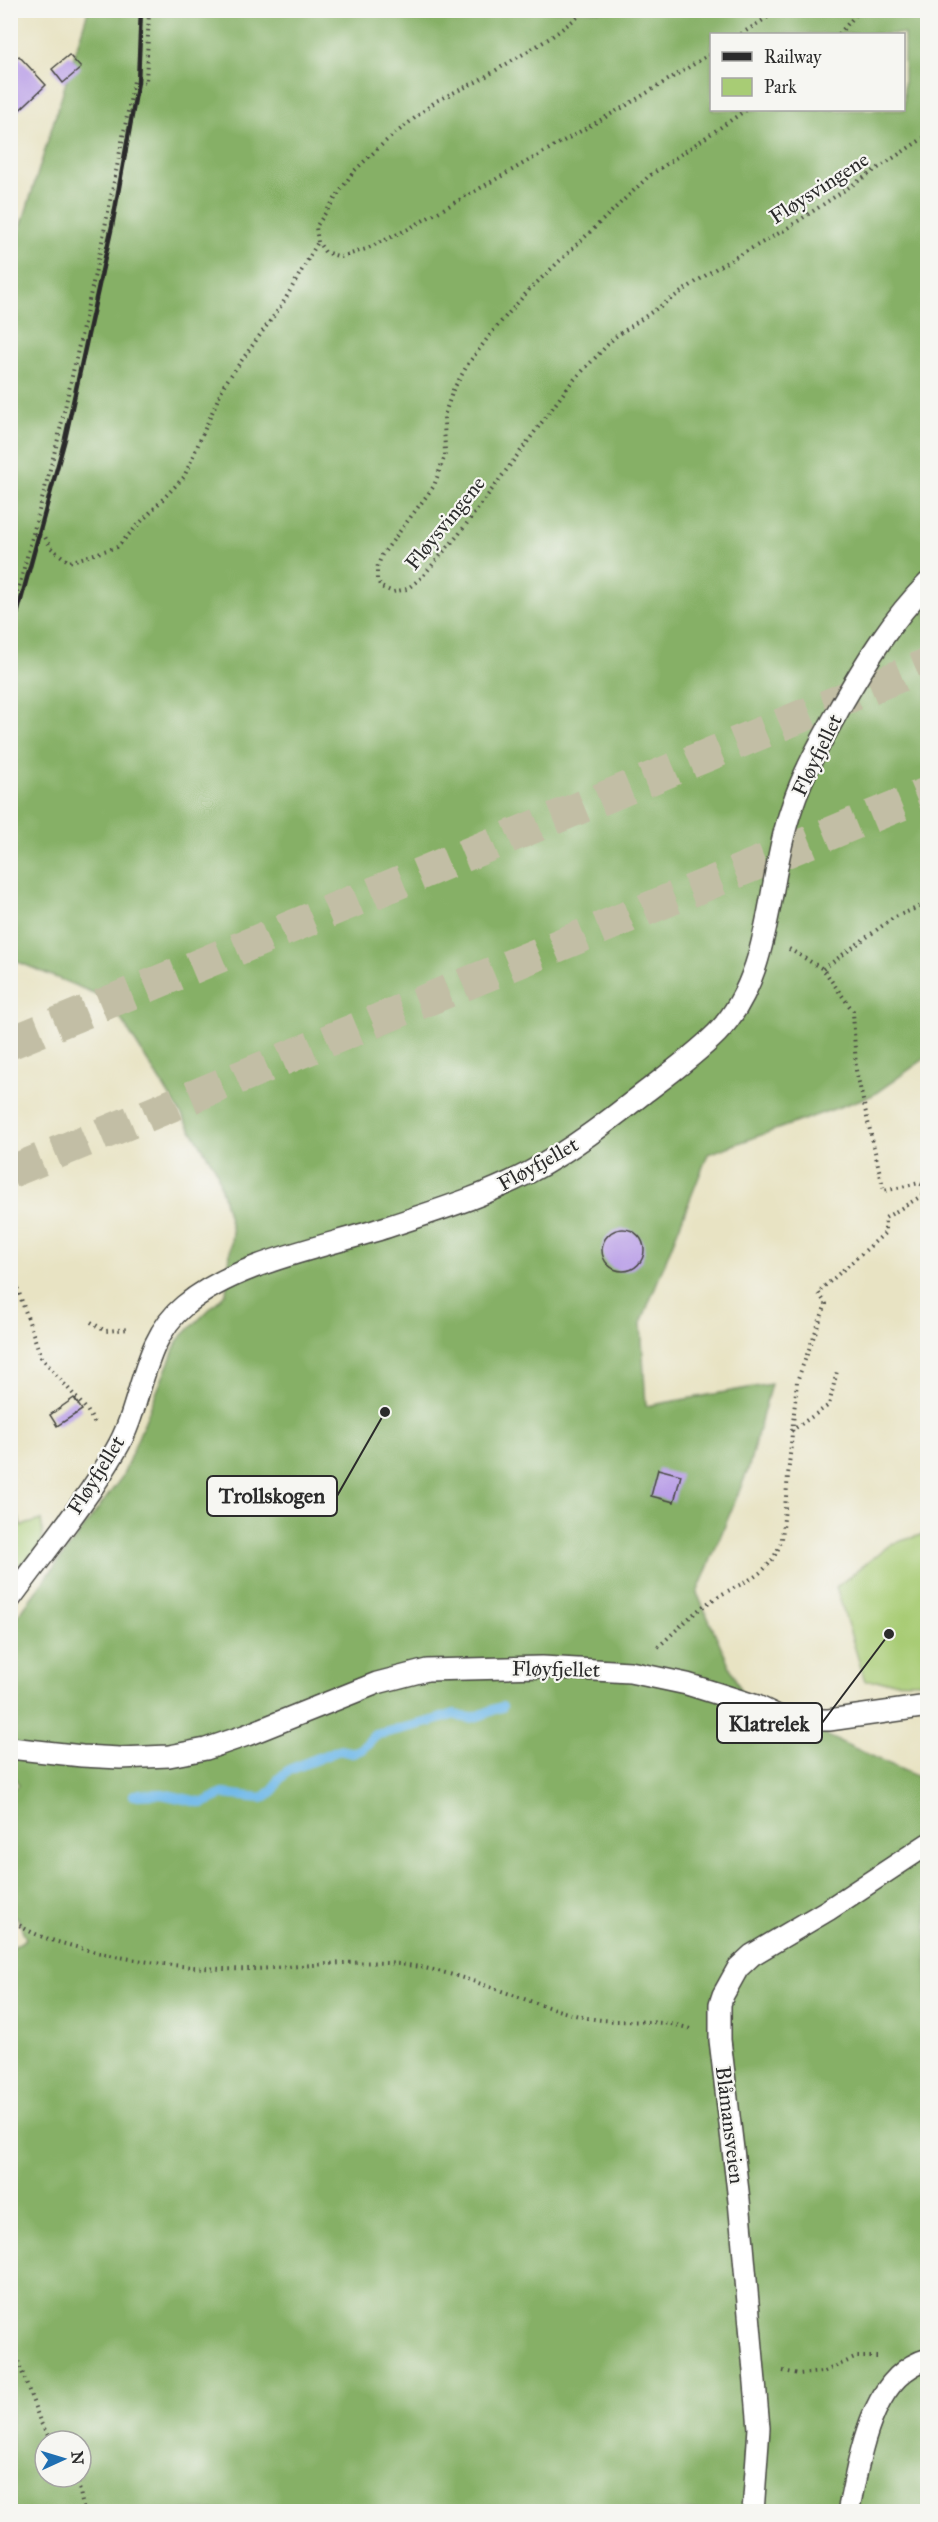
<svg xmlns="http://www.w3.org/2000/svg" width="938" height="2522" font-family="'IM FELL Great Primer',serif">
<rect width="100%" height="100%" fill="#f6f6f2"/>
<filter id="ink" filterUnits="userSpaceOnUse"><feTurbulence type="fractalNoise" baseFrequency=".0167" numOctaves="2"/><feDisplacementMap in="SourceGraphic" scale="12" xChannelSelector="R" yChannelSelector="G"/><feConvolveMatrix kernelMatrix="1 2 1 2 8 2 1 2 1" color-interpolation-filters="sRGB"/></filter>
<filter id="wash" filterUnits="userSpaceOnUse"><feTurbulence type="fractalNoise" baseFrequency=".008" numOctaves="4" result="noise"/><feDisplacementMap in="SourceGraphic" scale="24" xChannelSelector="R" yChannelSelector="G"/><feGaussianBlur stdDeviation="1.35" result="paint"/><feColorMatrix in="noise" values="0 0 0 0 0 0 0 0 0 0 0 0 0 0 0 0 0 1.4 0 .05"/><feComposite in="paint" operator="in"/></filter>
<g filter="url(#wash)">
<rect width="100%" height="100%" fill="#e8e3c3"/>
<!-- green -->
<path fill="#a8cc75" stroke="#6a7c50" stroke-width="1.5" d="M10,1487L21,1526L41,1520C42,1527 44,1534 42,1540C40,1551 22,1564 12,1569Z
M927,1533V1682L865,1681L836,1587L891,1544Z"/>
<!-- forest -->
<path fill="#86b066" stroke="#586e48" stroke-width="1.5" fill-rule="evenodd" d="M88,11H927V1057L873,1095L708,1154L641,1323L646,1406L771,1384L748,1470L697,1593L744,1698L927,1781V2511H11L10,1949L26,1939L17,1917L10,1915L11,1791L19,1785L11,1772L10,1626L122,1477L178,1340L226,1293L232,1231L216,1169L108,999L11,959V246L17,240ZM712,34H904V110H712ZM45,2441H81V2477H45Z"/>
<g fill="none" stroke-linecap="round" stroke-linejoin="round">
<!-- stream -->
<path stroke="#71b9e9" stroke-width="10" d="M134,1795L162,1794L203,1803L223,1794L262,1798L273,1791L279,1779L289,1770L339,1750L353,1753L362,1749L375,1735L429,1722L455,1714C473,1724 485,1711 502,1707"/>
</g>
<g id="blocks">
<!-- building -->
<path fill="#b89ce7" d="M69,55L81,68L63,83L52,69Z
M19,56L46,85L10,119V65Z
M602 1250a21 21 0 1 1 42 0a21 21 0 1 1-42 0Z
M74,1398L82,1410L57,1426L50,1415Z
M658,1469L681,1475L674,1502L651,1496Z"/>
</g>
</g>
<g filter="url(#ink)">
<use href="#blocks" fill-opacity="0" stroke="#474742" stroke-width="1.5"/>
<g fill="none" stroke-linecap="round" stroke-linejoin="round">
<!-- trunk-tunnel -->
<path stroke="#c2bea5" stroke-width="33" stroke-dasharray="33 16" stroke-linecap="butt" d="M10,1043L928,664
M10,1172L928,793"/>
<!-- service casing -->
<g stroke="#474742" stroke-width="24">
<path id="service" d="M10,1599C46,1550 86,1502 116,1450C143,1405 141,1341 184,1306C236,1262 322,1248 387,1227C435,1211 485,1196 530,1172C571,1150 607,1122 644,1093C669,1074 695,1055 717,1033C774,974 766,880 792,807C804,770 824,736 843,702C868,659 892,619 928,583
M10,1748L82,1756L120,1758L169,1756L206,1749L247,1735L377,1683L427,1670L542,1667L630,1672L687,1684L757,1706L778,1716L802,1720H829L928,1706
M753,2512L759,2428L739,2200L720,2040V2004L723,1995L738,1968L752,1955L828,1910L928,1844
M848,2512C860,2460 869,2376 928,2359"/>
</g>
<!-- path -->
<path stroke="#474742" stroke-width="4" stroke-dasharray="1.5 4.5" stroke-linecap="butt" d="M587,10L550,38L478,81L436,101L386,141L353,172L316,227L318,242L325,252L341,257L366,249L408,229L627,105L712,53
M741,34L779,10
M839,34L860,10
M746,110L649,176L529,290L493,331L468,364L453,390L444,416L445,455L434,486L382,555L377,568V579L381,587L393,592L407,589L421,578L459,534L571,383L615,337L718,267L783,231L928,135
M34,534L45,537L51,548L69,562L117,547L184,477L224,385L283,303L318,242
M10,621L58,439L101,247L134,81L146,83L149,10
M789,949L823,969L853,1011L856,1070L884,1191L919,1183L928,1188
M823,969L893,918L928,903
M10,1279L17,1287L41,1357L87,1410L95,1424
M91,1322L105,1331L129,1329
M791,1431L829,1405L837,1371
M658,1647C675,1632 692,1613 711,1601C744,1579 768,1580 782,1539L797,1381L826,1304L818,1292L885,1233V1218L928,1192
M10,1918C31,1936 54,1941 80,1948C126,1960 176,1967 223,1969C278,1971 332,1960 387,1963C456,1967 516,2001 583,2017C618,2025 657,2017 690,2029
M10,2339L40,2421L51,2441
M783,2371L799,2374L823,2372L857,2357H877
M77,2477L84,2512"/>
<!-- service -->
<use href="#service" stroke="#fff" stroke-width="21"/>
<!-- rail -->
<path stroke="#2b2b2b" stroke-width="4.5" d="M10,640L65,439L112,226L138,82L141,10"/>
</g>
</g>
<g text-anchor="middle" stroke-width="4.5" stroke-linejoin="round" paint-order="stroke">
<!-- street labels -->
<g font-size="21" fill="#2b2b2b" stroke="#f6f6f2">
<text transform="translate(819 188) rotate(-33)" y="7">Fløysvingene</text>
<text transform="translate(445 523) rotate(-51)" y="7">Fløysvingene</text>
<text transform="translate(817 755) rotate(-64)" y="7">Fløyfjellet</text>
<text transform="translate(538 1164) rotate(-29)" y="7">Fløyfjellet</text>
<text transform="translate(96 1475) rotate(-58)" y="7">Fløyfjellet</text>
<text transform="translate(556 1669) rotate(1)" y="7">Fløyfjellet</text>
<text transform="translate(730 2125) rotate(83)" y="7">Blåmansveien</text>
</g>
</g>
<!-- callouts -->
<path fill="none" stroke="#2b2b2b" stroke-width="2" d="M385 1412L337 1496M889 1634L822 1723"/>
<g fill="#2b2b2b" stroke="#f6f6f2" stroke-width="2">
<circle cx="385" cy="1412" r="6"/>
<circle cx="889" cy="1634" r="6"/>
</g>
<g fill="#f6f6f2" stroke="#2b2b2b" stroke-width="2">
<rect x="207" y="1476" width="130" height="40" rx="6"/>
<rect x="717" y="1703" width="105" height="40" rx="6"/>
</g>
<g font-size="22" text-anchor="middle" font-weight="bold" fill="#2b2b2b">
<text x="272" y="1503">Trollskogen</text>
<text x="769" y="1731">Klatrelek</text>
</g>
<!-- margin -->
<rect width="938" height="2522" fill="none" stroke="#f6f6f2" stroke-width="36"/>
<!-- legend -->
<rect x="710" y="33" width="195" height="78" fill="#f6f6f2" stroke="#a5a5a2" stroke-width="1.5"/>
<rect x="722" y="52" width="30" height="9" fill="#2b2b2b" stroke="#a5a5a2" stroke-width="1.5"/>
<text x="764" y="63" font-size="18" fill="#2b2b2b">Railway</text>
<rect x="722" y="78" width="30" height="18" fill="#a8cc75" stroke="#a5a5a2" stroke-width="1.5"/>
<text x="764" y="93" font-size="18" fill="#2b2b2b">Park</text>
<!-- north arrow -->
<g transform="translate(63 2459) rotate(86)"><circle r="28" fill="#f6f6f2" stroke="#a5a5a2" stroke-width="1.5"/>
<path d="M0-4.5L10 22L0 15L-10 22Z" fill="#1f6fb2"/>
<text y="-9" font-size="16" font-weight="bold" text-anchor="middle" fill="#2b2b2b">N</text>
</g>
</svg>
